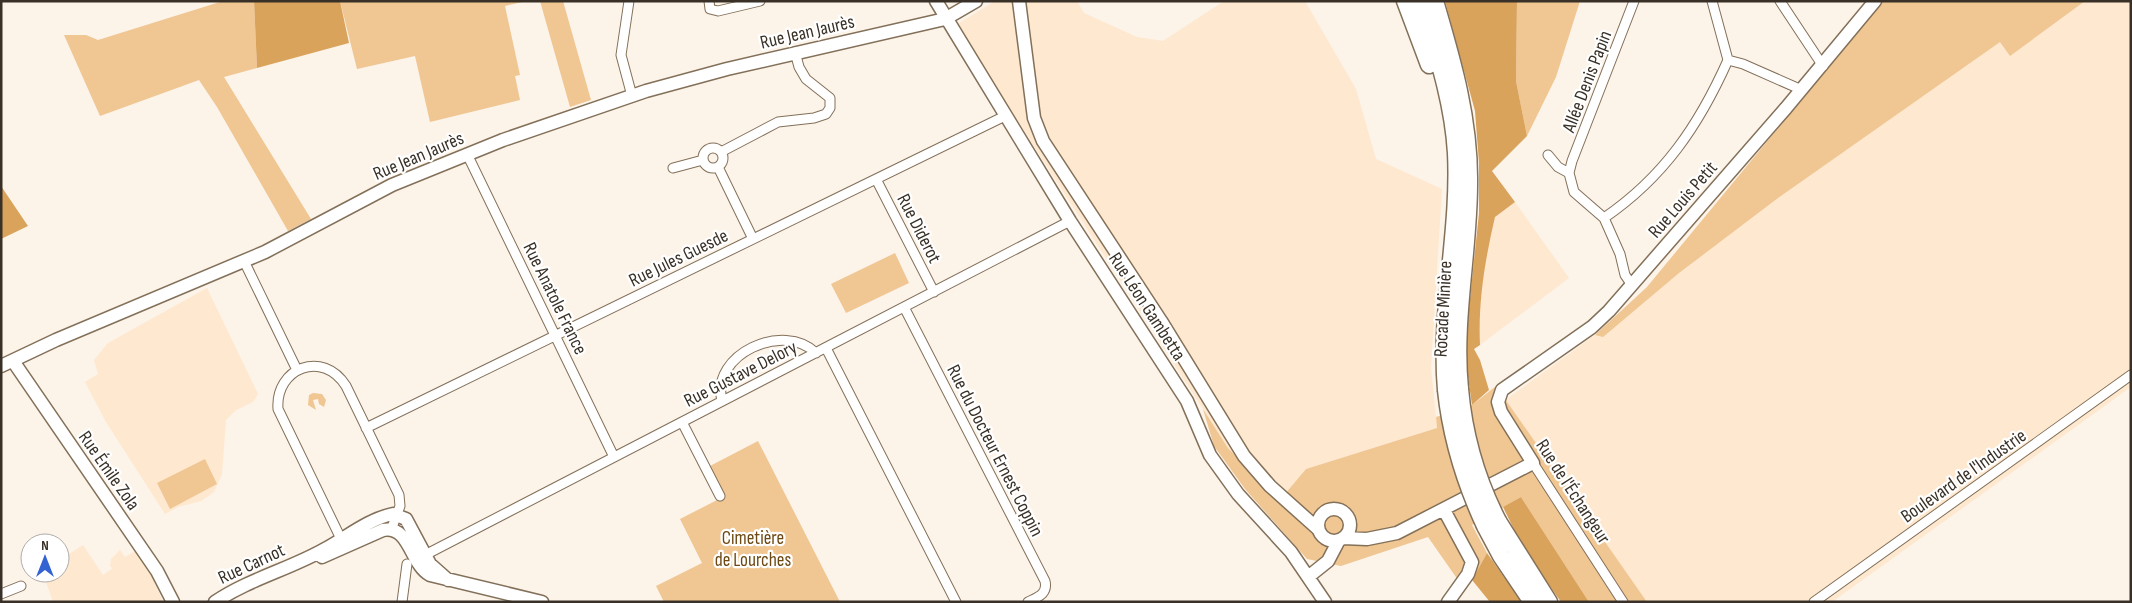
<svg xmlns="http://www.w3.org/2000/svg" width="2132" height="603" font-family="'Sofia Sans Condensed',sans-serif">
<rect width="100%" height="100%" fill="#fcf3e9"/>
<!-- built -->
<path fill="#fee8cf" d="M995,1H1077L1084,13L1137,37L1163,41L1224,1H1305L1356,89L1376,159L1442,189L1431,367L1437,428L1306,469L1279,501L1263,487L1228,448L956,25Z
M1883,1H2131V387L1832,602H1647L1504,401L1595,335L1647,287Z
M1515,202L1569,278L1480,345L1479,309L1484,264L1495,217Z
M207,288L258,394L253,402L236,410L226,420L222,474L214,492L201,501L178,507L165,514L106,422L85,382L98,374L94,360L108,343Z
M83,545L103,575L113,568L110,567L111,559L120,550L125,557L135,551L151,574L163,602H53L43,573H60V560Z"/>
<!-- green -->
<path fill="#f0c693" d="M223,1H254L257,68L224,77L311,219L288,231L217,107L199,80L100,116L64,35H86L98,40Z
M340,1H527L505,6L520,75L515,76L520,100L430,122L415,56L357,69Z
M540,1H563L591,100L570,107Z
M1517,1H1580L1556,77L1527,136L1516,81Z
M1883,1H2085L2010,56L2000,42L1778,198L1679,273L1603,337L1595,335L1647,287Z
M895,253L909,283L846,313L831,284Z
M1496,386L1647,602H1589L1521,497L1472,525L1487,553L1472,580L1464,573L1458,580L1428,537L1341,566L1307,559L1245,489L1214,446L1203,409L1228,448L1279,501L1306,469L1437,428L1436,417L1472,405Z
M313,393L322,394L326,400L324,407L319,404L318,399L313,400L316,410L308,405L309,395Z
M758,441L840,602H664L656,586L702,563L680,519L725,496L710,466Z
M205,459L217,484L170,509L157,483Z"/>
<!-- forest -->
<path fill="#d9a35c" d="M254,1H340L349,43L257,68Z
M1445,1H1517L1516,81L1527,136L1492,171L1515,202L1495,217C1485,260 1478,301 1480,345L1474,349L1480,360L1489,390L1472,405L1467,370L1466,337L1479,213V163L1475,111Z
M1,186L28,226L1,239Z
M1521,497L1589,602H1561L1523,548L1503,507Z
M1487,553L1521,601V602H1490L1472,580Z"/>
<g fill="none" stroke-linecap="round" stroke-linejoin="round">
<!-- street casing -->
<g stroke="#837059" stroke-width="11">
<path id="street" d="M629,1L621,55L632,96
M709,1L710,9L718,11L760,1
M1712,1L1728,60L1743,64L1802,90
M1780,1L1823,66
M703 158a10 10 0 1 1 20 0a10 10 0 1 1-20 0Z
M721,152L778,122L814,118L826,114L830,108V98L806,79L799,67L795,52
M467,154L614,457
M1548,155L1558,167L1569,173L1574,192L1604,218L1620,254L1625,275L1632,285
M718,167L753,239
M673,168L703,160
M1569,173L1572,161L1634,1
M876,179L934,292
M1604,218C1664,177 1699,125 1728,60
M244,261L297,370
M904,307L1045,581C1048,594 1038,597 1028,602
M826,348L956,602
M722,401C710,354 784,321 816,353
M682,422L720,496
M366,428L1005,116
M1533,463L1623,602
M343,543L278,409C275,368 323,349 346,386L399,495L400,506L391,530
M425,555L1070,221
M1,594L21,586
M402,602L407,564
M1814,602L2131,375"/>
</g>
<!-- secondary casing -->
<g stroke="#837059" stroke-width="15">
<path id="secondary" d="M936,1L1070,221L1187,401L1210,455L1238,494L1291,552L1325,602
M1019,1L1034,118L1043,141L1161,321L1244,456L1270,486L1318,529
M13,361L157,571L173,602
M1,366L56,340L265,252L392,185L503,140L646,91L727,69L945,19L976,1
M1318 525a16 16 0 1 1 32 0a16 16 0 1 1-32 0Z
M1444,510L1472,562L1468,574L1448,602
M1343,538L1367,539L1397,533L1533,463L1501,412L1498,402L1502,390L1592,327L1609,311L1786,108L1875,1
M322,557L383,530C410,525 410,564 430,575L542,602
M1308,577L1328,561L1339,540
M215,602C249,579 290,569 325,549C347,537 369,519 393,514L406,519L430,564L448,580"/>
</g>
<!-- highway casing -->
<g stroke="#837059" stroke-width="19">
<path id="highway" d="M1405,1L1429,65
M1421,1C1436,51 1453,101 1456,153C1460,232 1439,311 1446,390
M1435,1C1453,62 1470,120 1469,184C1469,252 1453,321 1460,389
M1498,521L1549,602
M1485,526L1501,556L1532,602"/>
</g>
<!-- street -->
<use href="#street" stroke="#fff" stroke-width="9"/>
<!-- secondary -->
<use href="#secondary" stroke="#fff" stroke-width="12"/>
<!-- highway -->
<use href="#highway" stroke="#fff" stroke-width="16"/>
<!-- highway-bridge casing -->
<g stroke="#837059" stroke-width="19" stroke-linecap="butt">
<path id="highway-bridge" d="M1460,389C1464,435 1477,480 1498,521
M1446,390C1451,438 1465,483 1485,526"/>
</g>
<!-- highway-bridge -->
<use href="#highway-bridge" stroke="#fff" stroke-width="16"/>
</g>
<g text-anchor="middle" stroke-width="4.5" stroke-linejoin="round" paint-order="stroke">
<!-- street labels -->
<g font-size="19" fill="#393127" stroke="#fff">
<text transform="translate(807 31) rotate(-13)" y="7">Rue Jean Jaurès</text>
<text transform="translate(1586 81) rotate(-69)" y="7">Allée Denis Papin</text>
<text transform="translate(418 155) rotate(-23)" y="7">Rue Jean Jaurès</text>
<text transform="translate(1682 199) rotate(-49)" y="7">Rue Louis Petit</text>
<text transform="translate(920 228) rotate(63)" y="7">Rue Diderot</text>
<text transform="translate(678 257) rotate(-26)" y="7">Rue Jules Guesde</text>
<text transform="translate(556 298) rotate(64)" y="7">Rue Anatole France</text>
<text transform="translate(1148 306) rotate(57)" y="7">Rue Léon Gambetta</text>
<text transform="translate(1442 309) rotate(-87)" y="7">Rocade Minière</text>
<text transform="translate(740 373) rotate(-27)" y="7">Rue Gustave Delory</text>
<text transform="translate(996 450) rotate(63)" y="7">Rue du Docteur Ernest Coppin</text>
<text transform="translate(110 470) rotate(55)" y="7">Rue Émile Zola</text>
<text transform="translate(1963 475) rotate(-35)" y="7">Boulevard de l'Industrie</text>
<text transform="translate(1574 491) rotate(57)" y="7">Rue de l'Échangeur</text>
<text transform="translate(251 563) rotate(-25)" y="7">Rue Carnot</text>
</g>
<!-- park labels -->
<g font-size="19" fill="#6d4812" stroke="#fff">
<text x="753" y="544">Cimetière<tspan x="753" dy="22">de Lourches</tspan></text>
</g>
</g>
<!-- border -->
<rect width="2132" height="603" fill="none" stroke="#393127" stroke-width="5"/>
<!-- north arrow -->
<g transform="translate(45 558)"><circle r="24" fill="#ffffff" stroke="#b0ada9"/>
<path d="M0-4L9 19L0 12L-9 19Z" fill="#3363d3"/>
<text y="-8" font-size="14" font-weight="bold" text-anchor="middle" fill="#393127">N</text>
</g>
</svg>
